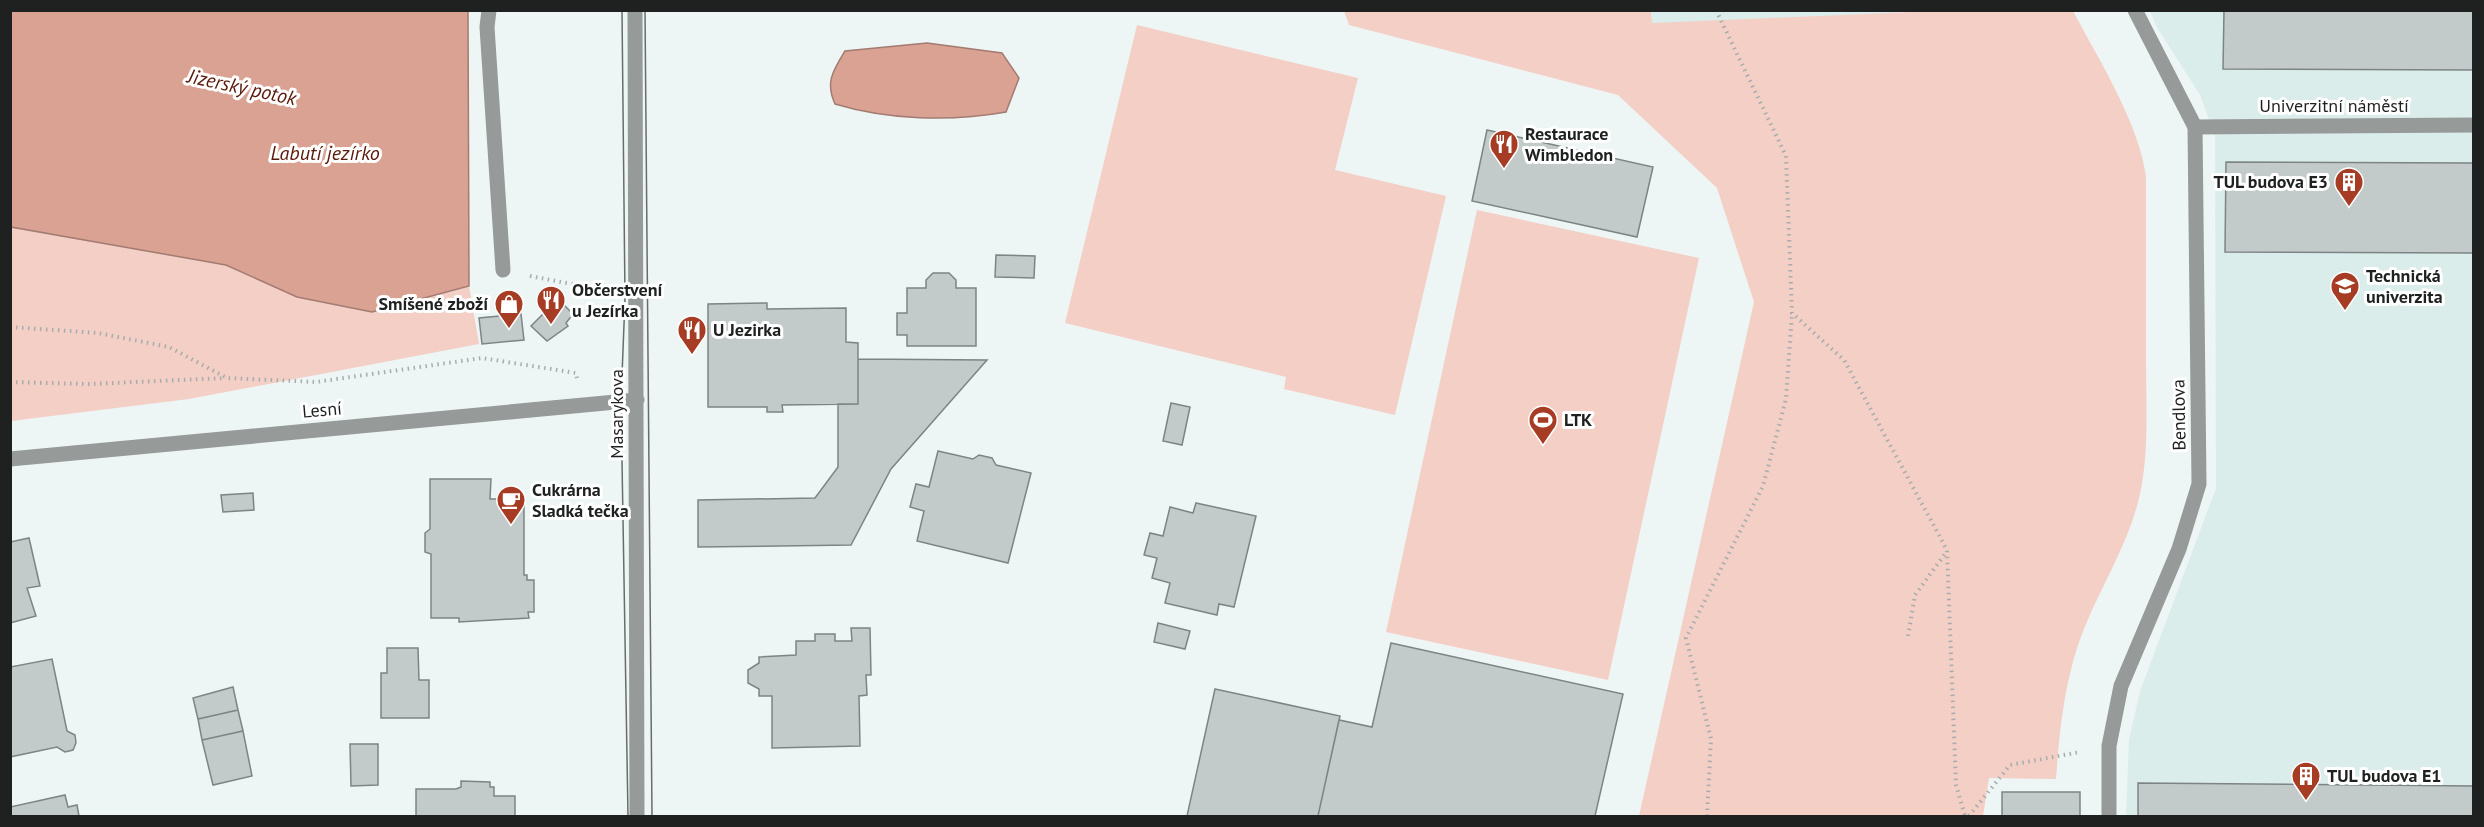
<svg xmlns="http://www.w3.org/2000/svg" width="2484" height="827" font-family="'PT Sans',sans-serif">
<rect width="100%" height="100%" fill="#eef5f5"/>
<!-- built -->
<path fill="#dbedeb" d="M1651,10L1934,11L1652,24Z
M2150,11H2473V816H2126L2129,739L2140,691L2216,488L2215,136L2200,95L2156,26Z"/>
<!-- green -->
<path fill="#f3cfc6" d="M1651,10L1652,23L1934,11H2073C2099,60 2139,123 2146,177C2146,239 2146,301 2146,363C2146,407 2149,452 2140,494C2130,540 2104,581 2086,624C2065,674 2060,726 2056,779L1989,778L1983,816H1639L1754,302L1717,188L1618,95L1349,25L1344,11Z
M1137,25L1358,78L1335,170L1446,196L1395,415L1284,389L1286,377L1065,323Z
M1477,210L1699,258L1608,680L1386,632Z
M10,227L226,265L297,297L372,312L469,286L479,344L189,399L11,421Z"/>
<!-- water -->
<path fill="#daa293" stroke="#a27b71" stroke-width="1.5" d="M11,10L468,11L469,286L372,312L297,297L226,265L11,227Z
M927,43L1002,53L1019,78L1006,112C951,122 888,120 835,104C825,82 833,71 845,51Z"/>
<!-- building -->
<path fill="#c3cbca" stroke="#7d8484" stroke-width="1.5" d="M2224,10H2474V70L2223,69Z
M1487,130L1653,167L1637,237L1472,201Z
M2226,162L2474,163V253L2225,252Z
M996,255L1035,256L1034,278L995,277Z
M933,273H949L956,280V288H976V346H907V335H897V313H907V288H926V280Z
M558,299L573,314L566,323L568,326L547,341L531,326Z
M767,303V309L846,308V342L858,343V404L782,405L783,412H767V407H708V304Z
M521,314L524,340L482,344L479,318Z
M858,359L987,360L891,469L851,545L698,547V500L815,498L838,467V404H858Z
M1171,403L1190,407L1182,445L1163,441Z
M938,451L973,459L979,455L992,458L996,465L1031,473L1008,563L917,541L924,511L910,507L916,484L929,487Z
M430,479H491L490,499H522L524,502V575H527V580H534V612H528L529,618L459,622V618H431V554L425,552V533L430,529Z
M253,493L254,510L223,512L221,495Z
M1196,503L1256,516L1234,607L1219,604L1217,615L1165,603L1170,583L1152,578L1157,558L1144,555L1150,533L1163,536L1170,507L1193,513Z
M29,538L40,586L27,588L36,616L10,623V542Z
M1158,623L1190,631L1185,649L1154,642Z
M851,628H870L871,675H866L867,695L859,696L860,746L772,748V696H759V689L748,683V670L759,663V657L796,655V641H815V634H835V641H852Z
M1391,643L1623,694L1595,816H1318L1339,720L1372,727Z
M387,648H418L419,680H429V718H381V673H387Z
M52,659L67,731L75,735L76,743L73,750L65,752L57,747L10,757V667Z
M233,687L238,710L198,719L193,698Z
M1215,689L1340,716L1318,816H1187Z
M238,710L243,731L202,740L198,719Z
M243,731L252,776L213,785L202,740Z
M350,744H378V785L351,786Z
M461,781L490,782V787H494V796H515V816H416V789H456L461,787Z
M2138,783L2474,786V816H2138Z
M2002,792H2080V816H2002Z
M65,795L68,807L77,805L79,816H10V807Z"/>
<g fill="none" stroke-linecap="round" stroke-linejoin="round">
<!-- path -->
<path stroke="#a7acac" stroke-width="4" stroke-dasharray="1.5 4.5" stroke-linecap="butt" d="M1716,10L1786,156L1792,313L1844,360L1947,550L1956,785L1965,816
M530,276L608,291
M10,327L98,333L169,347L227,378L316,382L482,358L576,373L577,378
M10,382L88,384L226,378
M1908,636L1915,595L1947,551
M1707,816L1711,739L1686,638L1763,486L1786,399L1792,314
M1969,816L2010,765L2080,752"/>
<!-- lane -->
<path stroke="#969a99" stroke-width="15" d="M489,10L487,27L503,270
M2195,127L2474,125"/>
<!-- street -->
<path stroke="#969a99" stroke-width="15" d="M635,10L637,816
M10,459L637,400
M2109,816V746L2121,686L2179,549L2199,484L2195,127L2135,10"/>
<!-- tram -->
<path stroke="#686c6c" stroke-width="1.5" d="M622,10L625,299L621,401L628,816
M645,10L652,816"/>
</g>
<!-- icons -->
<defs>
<g id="restaurant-pin" transform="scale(1.5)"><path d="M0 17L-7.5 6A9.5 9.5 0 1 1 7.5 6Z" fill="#a53c23" stroke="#fff"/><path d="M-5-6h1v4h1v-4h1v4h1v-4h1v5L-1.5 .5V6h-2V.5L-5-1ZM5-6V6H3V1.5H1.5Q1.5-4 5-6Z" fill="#fff"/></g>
<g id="building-pin" transform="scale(1.5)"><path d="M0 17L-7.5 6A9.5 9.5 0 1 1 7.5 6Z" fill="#a53c23" stroke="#fff"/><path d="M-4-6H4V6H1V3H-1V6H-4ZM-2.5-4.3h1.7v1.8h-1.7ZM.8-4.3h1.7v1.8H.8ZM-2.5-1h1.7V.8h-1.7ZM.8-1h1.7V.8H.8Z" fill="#fff"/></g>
<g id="university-pin" transform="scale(1.5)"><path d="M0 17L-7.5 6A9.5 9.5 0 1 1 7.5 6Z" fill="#a53c23" stroke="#fff"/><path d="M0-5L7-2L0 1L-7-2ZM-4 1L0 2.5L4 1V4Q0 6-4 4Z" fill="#fff"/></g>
<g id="shop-pin" transform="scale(1.5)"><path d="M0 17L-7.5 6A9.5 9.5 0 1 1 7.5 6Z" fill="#a53c23" stroke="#fff"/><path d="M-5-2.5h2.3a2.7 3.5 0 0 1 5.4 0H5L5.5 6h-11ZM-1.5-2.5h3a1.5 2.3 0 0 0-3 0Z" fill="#fff"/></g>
<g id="stadium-pin" transform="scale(1.5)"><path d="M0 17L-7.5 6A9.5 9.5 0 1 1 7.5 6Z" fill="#a53c23" stroke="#fff"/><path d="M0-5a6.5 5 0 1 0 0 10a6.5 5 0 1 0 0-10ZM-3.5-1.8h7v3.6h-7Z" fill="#fff"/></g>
<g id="cafe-pin" transform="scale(1.5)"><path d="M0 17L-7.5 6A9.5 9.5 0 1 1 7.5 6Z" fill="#a53c23" stroke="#fff"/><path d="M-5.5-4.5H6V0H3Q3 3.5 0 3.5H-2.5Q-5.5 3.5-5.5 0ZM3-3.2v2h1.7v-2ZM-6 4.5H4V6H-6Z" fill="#fff"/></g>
</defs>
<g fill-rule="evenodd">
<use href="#restaurant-pin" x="1504" y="144"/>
<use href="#building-pin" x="2349" y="182"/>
<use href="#university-pin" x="2345" y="286"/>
<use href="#restaurant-pin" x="551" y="300"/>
<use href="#shop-pin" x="509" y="304"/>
<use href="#restaurant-pin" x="692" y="330"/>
<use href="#stadium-pin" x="1543" y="420"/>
<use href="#cafe-pin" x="511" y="500"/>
<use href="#building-pin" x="2306" y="776"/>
</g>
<g text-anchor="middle" stroke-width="6" stroke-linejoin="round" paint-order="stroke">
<!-- street labels -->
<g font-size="18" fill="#1f2121" stroke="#fff">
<text x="2334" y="112">Univerzitní náměstí</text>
<text transform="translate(322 410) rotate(-5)" y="6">Lesní</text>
<text transform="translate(617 414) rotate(-90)" y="6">Masarykova</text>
<text transform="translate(2179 415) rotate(-91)" y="6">Bendlova</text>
</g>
<!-- poi labels -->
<g font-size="18" font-weight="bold" fill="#1f2121" stroke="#fff" text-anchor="start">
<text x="1525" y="140">Restaurace<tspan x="1525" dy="21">Wimbledon</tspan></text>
<text x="2328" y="188" text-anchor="end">TUL budova E3</text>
<text x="2366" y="282">Technická<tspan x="2366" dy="21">univerzita</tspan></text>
<text x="572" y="296">Občerstvení<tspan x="572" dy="21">u Jezírka</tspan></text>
<text x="488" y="310" text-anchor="end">Smíšené zboží</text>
<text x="713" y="336">U Jezirka</text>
<text x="1564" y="426">LTK</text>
<text x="532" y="496">Cukrárna<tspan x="532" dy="21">Sladká tečka</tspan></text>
<text x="2327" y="782">TUL budova E1</text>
</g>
<!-- water labels -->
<g font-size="20" font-style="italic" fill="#5b1808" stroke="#fff">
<text transform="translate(242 87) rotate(12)" y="7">Jizerský potok</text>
<text x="325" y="160">Labutí jezírko</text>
</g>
</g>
<!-- border -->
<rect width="2484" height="827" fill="none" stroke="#1f2121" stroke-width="24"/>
</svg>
